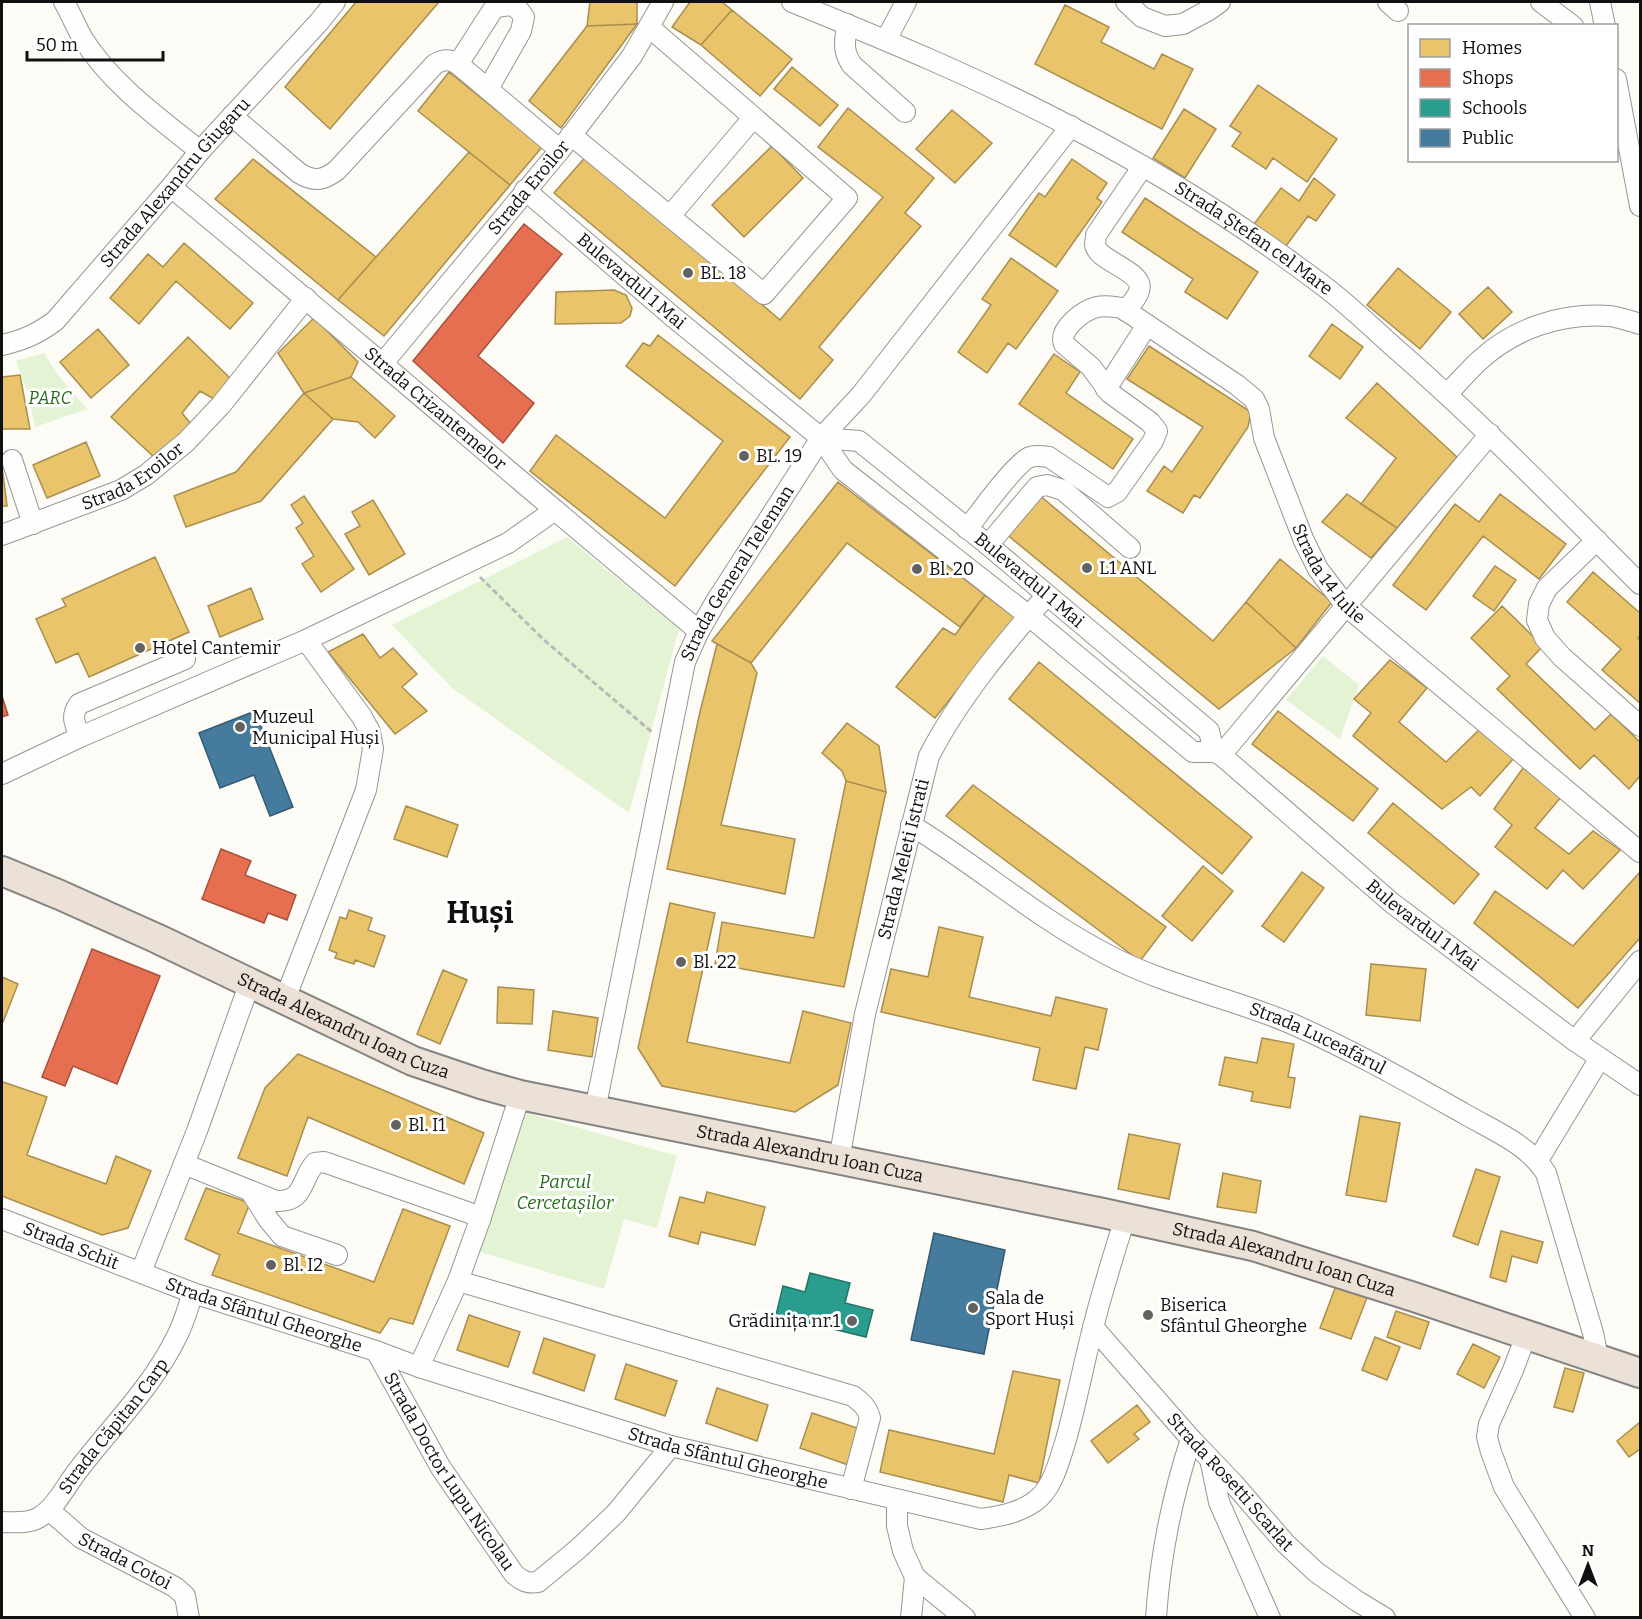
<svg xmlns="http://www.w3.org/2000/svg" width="1642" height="1619" font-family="Bitter,serif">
<rect width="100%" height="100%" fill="#fcfbf6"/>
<!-- green -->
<path fill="#e4f3d4" d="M44,353L57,374L87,409L35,427L29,397L16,361Z
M567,537L679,629L629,813L452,688L392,625Z
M1323,656L1359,685L1340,739L1286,700Z
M524,1112L677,1156L657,1228L624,1219L604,1289L480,1252Z"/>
<!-- homes -->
<path fill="#e9c46a" stroke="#a88e4f" stroke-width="1.5" d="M356,2H439L330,129L285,87Z
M590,2H637V24L587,26Z
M690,2H722L732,10L701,45L672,27Z
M1065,5L1109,27L1101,42L1154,69L1162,54L1193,69L1162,129L1035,64Z
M732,10L792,59L760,96L701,45Z
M637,24L561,128L529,101L587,26Z
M792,67L838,105L820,126L774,89Z
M449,72L542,147L510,185L418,111Z
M1258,85L1337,139L1307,182L1273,158L1266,169L1232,146L1241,133L1230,126Z
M848,108L934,178L905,213L921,226L819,347L833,360L800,399L554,193L588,154L780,320L883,197L818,147Z
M1184,109L1216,129L1185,178L1153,158Z
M952,110L992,143L955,183L916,149Z
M772,146L803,178L744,237L712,205Z
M469,152L510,185L384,336L338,300Z
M253,159L376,257L338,300L215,199Z
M1072,159L1107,183L1097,198L1102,202L1056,267L1009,235L1039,193L1045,197Z
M1314,178L1335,195L1316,221L1308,216L1286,246L1254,224L1281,188L1299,201Z
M1145,198L1258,272L1227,319L1185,292L1193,279L1122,232Z
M184,243L253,303L230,329L176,281L139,324L110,298L148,254L163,267Z
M1011,258L1058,291L1016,349L1008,343L987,373L958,352L991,305L982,299Z
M1398,268L1451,312L1420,349L1367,305Z
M1488,287L1512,312L1483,339L1459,314Z
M614,290L626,295L632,308L630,316L621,323L555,324L556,292Z
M314,318L358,362L351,377L304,393L278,353Z
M1332,324L1363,347L1340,379L1309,356Z
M98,329L129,365L91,398L60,362Z
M658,335L790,437L675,586L530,471L556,435L665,518L723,441L626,366L643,343L650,346Z
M188,337L231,379L214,399L200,391L182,413L191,424L156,459L111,417Z
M1149,346L1251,412L1248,427L1200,498L1194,495L1183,513L1147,491L1164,466L1172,472L1203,427L1127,379Z
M1054,354L1080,372L1066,393L1133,439L1113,469L1019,404Z
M20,375L30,429H2V377Z
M351,377L395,416L375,438L358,422L333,419L304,393Z
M1377,383L1457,457L1397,528L1361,504L1396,458L1346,418Z
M304,393L333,419L261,501L186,527L174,496L236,472Z
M86,442L100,476L47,498L33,465Z
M2,466L7,506H2Z
M838,482L985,595L960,627L847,543L751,663L712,641Z
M1038,494L1213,641L1246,602L1296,648L1219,709L1005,533Z
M1347,494L1397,528L1371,558L1322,522Z
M1500,494L1566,544L1539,579L1483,536L1426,610L1393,585L1455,504L1479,522Z
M304,496L354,569L321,592L302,564L314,556L296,528L303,523L291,505Z
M373,500L405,554L369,575L345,534L360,526L352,512Z
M155,557L189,632L89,677L78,653L56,663L36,619L66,606L62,599Z
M1280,559L1332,602L1296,648L1246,602Z
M1495,566L1516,580L1494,611L1473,596Z
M1593,572L1640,613V636L1638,638L1640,641V703L1602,670L1621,649L1567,602Z
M251,588L263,619L220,637L208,606Z
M985,595L1015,618L935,718L896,687L943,628L955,635Z
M1502,606L1543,646L1526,664L1595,730L1611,714L1640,742V776L1629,789L1594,755L1580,769L1497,689L1510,676L1471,638Z
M363,634L380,658L393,648L417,674L402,687L427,711L395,734L328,652Z
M717,644L751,663L757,673L721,825L795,839L785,894L667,869L699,716Z
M1390,660L1427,688L1399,722L1446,762L1481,728L1515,757L1480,796L1471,787L1442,809L1353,736L1371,713L1354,699Z
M1039,662L1252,837L1222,874L1009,699Z
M1278,711L1378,789L1353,821L1252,744Z
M847,723L879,746L886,792L846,781L842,771L822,753Z
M1523,768L1562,796L1535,828L1569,854L1593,831L1620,850L1583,889L1563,870L1547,889L1495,847L1512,825L1494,809Z
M846,781L886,792L844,987L715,964L722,922L814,938Z
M973,785L1166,927L1140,961L946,816Z
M1393,803L1479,874L1454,904L1368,833Z
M406,806L458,825L447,857L394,839Z
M1203,866L1233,891L1192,941L1162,916Z
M1302,872L1324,888L1284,942L1262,926Z
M1640,872V938L1578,1008L1474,923L1495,891L1573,946Z
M670,903L715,913L687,1042L790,1063L803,1011L851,1023L838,1085L795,1112L662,1086L638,1048Z
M349,910L372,918L368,930L385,936L374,967L355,960L354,964L335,958L337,953L329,950L340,917L346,919Z
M939,927L983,937L969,997L1051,1016L1056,997L1107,1009L1098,1050L1085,1047L1076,1089L1033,1080L1040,1048L881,1012L891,969L928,977Z
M1371,964L1426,969L1420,1021L1366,1015Z
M443,970L467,980L440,1044L417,1034Z
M2,977L18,984L3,1022L2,1021Z
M498,987L534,990L532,1024L497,1023Z
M553,1011L598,1018L592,1057L548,1050Z
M1262,1038L1294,1044L1288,1077L1295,1078L1290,1108L1251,1101L1253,1092L1219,1085L1225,1057L1257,1063Z
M298,1054L484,1133L464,1184L308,1117L287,1176L238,1158L265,1088Z
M3,1082L47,1097L27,1155L106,1184L116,1156L151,1171L128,1228L102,1235L2,1196V1085Z
M1360,1116L1400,1123L1386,1202L1346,1195Z
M1129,1134L1180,1144L1169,1199L1118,1189Z
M1476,1169L1500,1177L1478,1245L1453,1236Z
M1223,1173L1261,1181L1256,1213L1217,1207Z
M206,1188L250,1203L238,1233L374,1282L403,1209L450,1226L413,1324L390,1318L380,1333L212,1275L220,1255L185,1239Z
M707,1192L765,1207L755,1245L701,1232L698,1244L669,1236L680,1197L704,1203Z
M1501,1231L1543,1242L1537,1263L1512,1256L1506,1282L1490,1277Z
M1337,1283L1368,1295L1351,1339L1320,1328Z
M1396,1311L1429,1322L1420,1349L1387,1337Z
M469,1315L520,1332L508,1367L457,1350Z
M1375,1337L1400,1347L1387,1380L1362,1370Z
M544,1338L595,1355L584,1391L533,1373Z
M1473,1344L1500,1357L1484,1388L1457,1374Z
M626,1364L677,1381L665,1416L615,1399Z
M1565,1368L1584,1373L1573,1412L1554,1407Z
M1013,1371L1060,1380L1039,1483L1009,1475L1003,1502L880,1472L889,1430L994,1454Z
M717,1388L768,1405L757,1441L706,1423Z
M1137,1405L1150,1422L1134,1434L1139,1439L1108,1463L1091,1441Z
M812,1413L863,1430L851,1466L800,1448Z
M1640,1422V1449L1629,1457L1617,1441Z"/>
<!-- shops -->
<path fill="#e76f51" stroke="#a6523e" stroke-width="1.5" d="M524,224L562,254L478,356L534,403L503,443L413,361Z
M2,696L8,715L2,717Z
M221,849L251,861L245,875L296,895L287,920L268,913L264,923L202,899Z
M92,949L160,976L117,1084L73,1066L65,1086L42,1077Z"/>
<!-- schools -->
<path fill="#2a9d8f" stroke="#227369" stroke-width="1.5" d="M810,1273L850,1283L845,1303L873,1310L866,1337L776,1315L783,1286L805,1292Z"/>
<!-- public -->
<path fill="#457b9d" stroke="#355b73" stroke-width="1.5" d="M255,711L293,807L270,816L254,775L220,788L199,733Z
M934,1233L1005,1250L984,1354L911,1340Z"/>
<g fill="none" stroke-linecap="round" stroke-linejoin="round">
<!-- minor casing -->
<g stroke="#969694" stroke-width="22">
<g id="minor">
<path d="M64,2C71,14 76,27 83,39C112,85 159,118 200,151"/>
<path id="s1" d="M792,2C886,40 983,80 1073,128C1160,173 1243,225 1321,284C1347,303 1371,327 1396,349C1481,423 1560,504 1640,584"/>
<path d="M1126,2L1142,17L1165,26L1183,24L1209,10L1220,2"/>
<path d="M1388,2L1398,11"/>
<path d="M1541,2L1573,26"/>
<path d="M1600,2L1605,26"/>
<path d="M847,24C845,42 842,50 852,65L905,112"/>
<path d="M886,40L906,2"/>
<path d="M458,64L494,8C509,4 515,3 524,17L521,31L488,89"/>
<path d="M1616,79L1640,206"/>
<path d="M232,116L299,173C314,182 323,181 337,170L435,64C444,59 449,59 458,64L560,150"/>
<path d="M571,135L764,294L847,198L649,27"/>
<path id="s2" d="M171,187C349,333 522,484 699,631"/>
<path id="s3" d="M525,190L672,316L821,438L843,470L1029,616L1193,752H1214L1221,755L1392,903L1575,1041L1640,1085"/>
<path d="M670,216L753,118"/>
<path d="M1126,311C1130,305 1137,298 1139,291C1146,271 1098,262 1095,245C1095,242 1096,238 1096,235L1143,166"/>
<path id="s4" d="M2,345C24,340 37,334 55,321L171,187L200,151L319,22L335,2"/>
<path id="s5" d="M383,363L560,150L632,56L663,2"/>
<path d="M1106,389L1147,325"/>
<path d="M1447,394C1458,383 1468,371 1480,360C1515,328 1561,313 1609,316C1619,317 1630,321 1640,324"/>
<path id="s6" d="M821,438L859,441L988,545L1209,731L1214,752"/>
<path d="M12,460L33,524"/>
<path id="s7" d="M967,529C979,514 1015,463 1030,457C1037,455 1042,456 1049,457L1108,497L1117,492L1153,441L1157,431L1150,422L1110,393L1091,367L1064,344C1058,329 1084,310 1097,307C1106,305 1113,307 1122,308L1237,385L1254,399L1259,409L1264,438L1304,541L1318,569L1346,606L1640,852"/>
<path id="s8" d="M2,535L121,490L146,475L186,442L221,405L306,298"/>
<path d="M1597,540L1547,588L1539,604L1537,620L1545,638L1562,657L1640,726"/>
<path d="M988,545L1037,487L1047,485L1063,490L1130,548"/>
<path d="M80,737C75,723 70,717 79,704L185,659"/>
<path d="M1221,755L1490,434"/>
<path d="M2,774L80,737L306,640L508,543L555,510"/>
<path id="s9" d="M911,825C978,866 1038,919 1108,955C1164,985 1231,998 1290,1023C1350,1049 1406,1081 1463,1113C1492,1130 1528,1144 1546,1173L1593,1333L1598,1358"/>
<path d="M285,999L366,790L373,749L370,732L362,717L306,640"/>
<path d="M1575,1041L1640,961"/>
<path id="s10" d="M595,1110L685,662L699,631L715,603L821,438L861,395L1071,126"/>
<path id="s11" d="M839,1160L865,1014L929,756C959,698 1004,644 1047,595"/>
<path d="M1538,1160L1600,1058"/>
<path d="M184,1164L276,1201C305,1202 300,1181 315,1163L324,1162L481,1217"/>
<path d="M251,1192L268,1219L282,1236L337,1255"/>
<path id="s12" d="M2,1219L193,1293L376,1351L419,1367L671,1446L981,1519C1002,1516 1024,1512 1040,1497C1054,1483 1059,1461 1065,1443C1076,1405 1083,1366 1093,1328C1102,1291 1114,1254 1125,1218"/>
<path d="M141,1272L197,1131L250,982"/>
<path d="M458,1281L853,1396C862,1403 867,1407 870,1418L851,1489"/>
<path id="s13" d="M1093,1327L1191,1439L1234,1484L1285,1543L1316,1572L1357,1601L1385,1618"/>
<path d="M1527,1333L1513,1370L1489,1424L1487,1437L1491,1452L1504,1487L1585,1618"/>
<path id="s14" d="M376,1351L441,1468L514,1574C522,1581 528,1584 538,1582L578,1549L616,1513L671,1446"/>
<path d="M419,1367L458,1281L481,1217L520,1095"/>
<path d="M1210,1459L1219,1502L1270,1618"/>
<path d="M897,1500V1526L903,1551L915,1577L965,1618"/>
<path id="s15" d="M49,1510L81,1538L175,1587L185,1596L189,1618"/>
<path id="s16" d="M2,1522C13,1522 27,1524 38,1518C56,1508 66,1485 79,1469C112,1426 153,1386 177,1336C184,1323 188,1307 193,1293"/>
<path d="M911,1618L915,1577"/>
<path d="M1156,1618C1160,1557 1172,1497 1191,1439"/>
</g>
</g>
<!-- highway casing -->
<g stroke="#848381" stroke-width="32">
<g id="highway">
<path id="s17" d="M2,871L60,895L158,939L413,1061L481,1084L520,1095L1103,1213L1253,1246L1414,1297L1640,1373"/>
</g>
</g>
<!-- path -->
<path stroke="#b9b9b8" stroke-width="3" stroke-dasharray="6 3" stroke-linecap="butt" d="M480,577L544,640L653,733"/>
<!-- minor -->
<use href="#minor" stroke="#fffefe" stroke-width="20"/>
<!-- highway -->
<use href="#highway" stroke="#ebe1d6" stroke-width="28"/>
</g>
<!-- markers -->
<g fill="#636260" stroke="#fff" stroke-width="2">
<circle cx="688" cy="273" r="6"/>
<circle cx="744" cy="456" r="6"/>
<circle cx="1087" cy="568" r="6"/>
<circle cx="917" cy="569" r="6"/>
<circle cx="140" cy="648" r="6"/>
<circle cx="240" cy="727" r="6"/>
<circle cx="681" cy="962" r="6"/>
<circle cx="396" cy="1125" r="6"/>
<circle cx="271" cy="1265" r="6"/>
<circle cx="973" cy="1308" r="6"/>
<circle cx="1148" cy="1315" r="6"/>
<circle cx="852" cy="1321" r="6"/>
</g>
<g text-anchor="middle" stroke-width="6" stroke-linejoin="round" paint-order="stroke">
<!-- street labels -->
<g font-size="18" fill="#101010" stroke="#fff">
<text dy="6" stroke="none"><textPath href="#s4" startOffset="242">Strada Alexandru Giugaru</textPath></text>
<text dy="6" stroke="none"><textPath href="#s5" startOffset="228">Strada Eroilor</textPath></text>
<text dy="6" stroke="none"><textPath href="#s1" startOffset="520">Strada Ștefan cel Mare</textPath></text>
<text dy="6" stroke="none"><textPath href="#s3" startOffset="140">Bulevardul 1 Mai</textPath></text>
<text dy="6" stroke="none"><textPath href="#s2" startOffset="345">Strada Crizantemelor</textPath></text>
<text dy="6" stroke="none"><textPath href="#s8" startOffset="144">Strada Eroilor</textPath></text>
<text dy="6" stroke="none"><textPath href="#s7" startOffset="830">Strada 14 Iulie</textPath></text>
<text dy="6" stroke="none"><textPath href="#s10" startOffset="560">Strada General Teleman</textPath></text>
<text dy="6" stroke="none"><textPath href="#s6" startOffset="258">Bulevardul 1 Mai</textPath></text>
<text dy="6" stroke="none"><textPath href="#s11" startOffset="308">Strada Meleti Istrati</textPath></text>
<text dy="6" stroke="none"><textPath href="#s3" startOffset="1167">Bulevardul 1 Mai</textPath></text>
<text dy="6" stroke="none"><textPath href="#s17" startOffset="375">Strada Alexandru Ioan Cuza</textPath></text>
<text dy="6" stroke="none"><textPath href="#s9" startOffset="462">Strada Luceafărul</textPath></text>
<text dy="6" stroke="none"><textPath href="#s17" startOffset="861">Strada Alexandru Ioan Cuza</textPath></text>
<text dy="6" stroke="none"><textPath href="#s12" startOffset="74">Strada Schit</textPath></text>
<text dy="6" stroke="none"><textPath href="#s17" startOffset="1347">Strada Alexandru Ioan Cuza</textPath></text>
<text dy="6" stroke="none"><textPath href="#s12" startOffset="279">Strada Sfântul Gheorghe</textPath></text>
<text dy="6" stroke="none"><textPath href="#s16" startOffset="156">Strada Căpitan Carp</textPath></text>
<text dy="6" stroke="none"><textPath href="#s12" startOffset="765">Strada Sfântul Gheorghe</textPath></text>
<text dy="6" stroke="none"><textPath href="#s14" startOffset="141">Strada Doctor Lupu Nicolau</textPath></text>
<text dy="6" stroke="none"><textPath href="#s13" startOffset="207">Strada Rosetti Scarlat</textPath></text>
<text dy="6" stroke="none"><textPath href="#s15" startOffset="92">Strada Cotoi</textPath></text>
</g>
<!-- poi labels -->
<g font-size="18" fill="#101010" stroke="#fff" text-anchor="start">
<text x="700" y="279">BL. 18</text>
<text x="756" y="462">BL. 19</text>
<text x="1099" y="574">L1 ANL</text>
<text x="929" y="575">Bl. 20</text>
<text x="152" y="654">Hotel Cantemir</text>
<text x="252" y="723">Muzeul<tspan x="252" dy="21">Municipal Huși</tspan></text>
<text x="693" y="968">Bl. 22</text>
<text x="408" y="1131">Bl. I1</text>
<text x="283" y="1271">Bl. I2</text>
<text x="985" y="1304">Sala de<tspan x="985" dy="21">Sport Huși</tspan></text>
<text x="1160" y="1311">Biserica<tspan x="1160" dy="21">Sfântul Gheorghe</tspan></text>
<text x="840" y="1327" text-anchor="end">Grădinița nr.1</text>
</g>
<!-- park labels -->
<g font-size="18" font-style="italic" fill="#286d1b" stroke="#fff">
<text x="50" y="404">PARC</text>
<text x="565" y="1188">Parcul<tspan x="565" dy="21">Cercetașilor</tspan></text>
</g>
<!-- town labels -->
<g font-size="30" font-weight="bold" fill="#101010" stroke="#fff">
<text x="480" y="923">Huși</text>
</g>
</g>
<!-- border -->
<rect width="1642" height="1619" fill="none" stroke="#101010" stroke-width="6"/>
<!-- legend -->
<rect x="1408" y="24" width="210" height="138" fill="#ffffff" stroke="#9f9f9f" stroke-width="1.5"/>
<rect x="1420" y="39" width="30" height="18" fill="#e9c46a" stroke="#9f9f9f" stroke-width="1.5"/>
<text x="1462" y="54" font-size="18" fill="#101010">Homes</text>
<rect x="1420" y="69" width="30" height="18" fill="#e76f51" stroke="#9f9f9f" stroke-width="1.5"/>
<text x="1462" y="84" font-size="18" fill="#101010">Shops</text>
<rect x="1420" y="99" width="30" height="18" fill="#2a9d8f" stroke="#9f9f9f" stroke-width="1.5"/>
<text x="1462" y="114" font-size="18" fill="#101010">Schools</text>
<rect x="1420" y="129" width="30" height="18" fill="#457b9d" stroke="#9f9f9f" stroke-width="1.5"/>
<text x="1462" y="144" font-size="18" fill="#101010">Public</text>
<!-- north arrow -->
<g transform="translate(1588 1565)" stroke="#ffffff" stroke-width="4.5" paint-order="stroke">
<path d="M0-4.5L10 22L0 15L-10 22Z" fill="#101010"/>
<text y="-9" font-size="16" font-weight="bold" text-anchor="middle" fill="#101010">N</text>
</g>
<!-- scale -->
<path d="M27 51v9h136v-9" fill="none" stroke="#101010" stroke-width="3"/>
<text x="36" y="51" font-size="18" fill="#101010" stroke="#ffffff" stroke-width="4.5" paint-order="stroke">50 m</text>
</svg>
